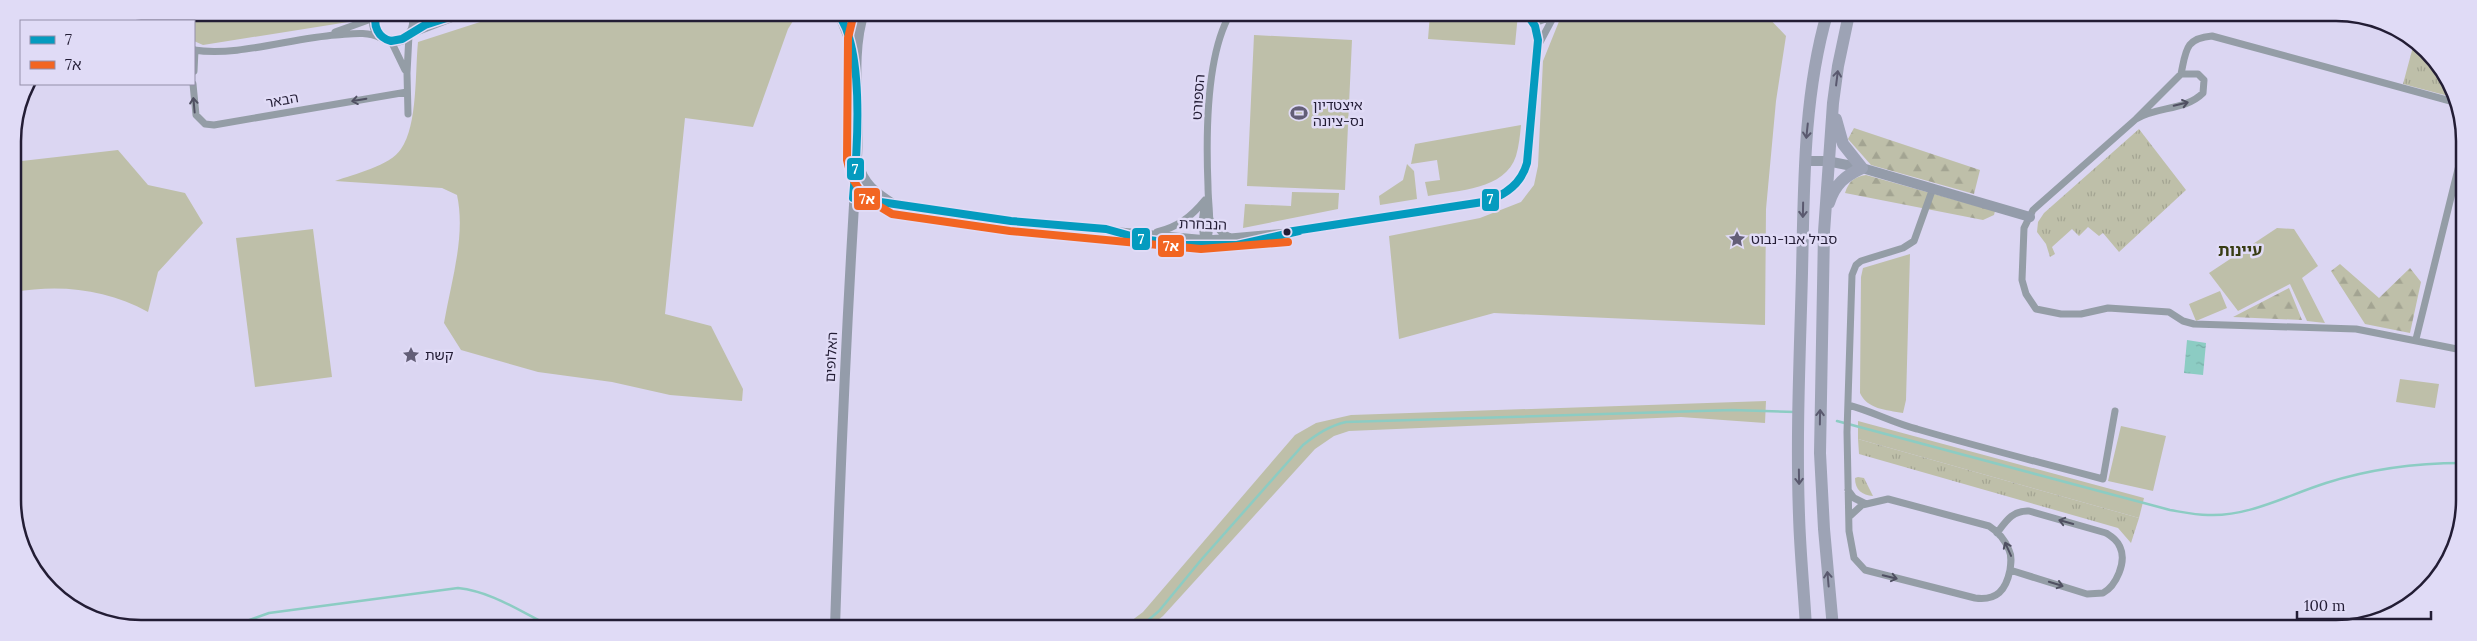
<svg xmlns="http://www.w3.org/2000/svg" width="2477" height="641" font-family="Lora,'Noto Sans Hebrew',serif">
<defs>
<pattern id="forest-firs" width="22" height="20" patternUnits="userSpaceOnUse" patternTransform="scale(1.25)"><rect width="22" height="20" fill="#bebfa9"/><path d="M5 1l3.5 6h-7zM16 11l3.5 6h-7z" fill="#a3a492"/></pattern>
<pattern id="park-tufts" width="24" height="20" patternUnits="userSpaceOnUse" patternTransform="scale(1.25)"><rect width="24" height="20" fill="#bebfa9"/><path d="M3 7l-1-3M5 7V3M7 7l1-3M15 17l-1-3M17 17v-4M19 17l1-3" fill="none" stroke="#a3a492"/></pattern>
<pattern id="water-ripples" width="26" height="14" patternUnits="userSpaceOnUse" patternTransform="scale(1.25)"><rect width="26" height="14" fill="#8cccc3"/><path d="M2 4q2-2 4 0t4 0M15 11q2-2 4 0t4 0" fill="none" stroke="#78afa8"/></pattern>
</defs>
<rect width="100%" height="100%" fill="#dbd6f2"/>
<!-- grass -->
<path fill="#bebfa9" d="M142,13H357L363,16L361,20L203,45L194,41V21H153Z
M508,13H798L788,29L753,127L685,118L665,314L711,326L743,389L742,401L670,395L612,382L538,372L461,350L444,323C451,282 466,236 457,195L442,188L335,181C354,174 390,166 401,149C418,125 415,71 418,42Z
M1430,14H1518L1515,45L1428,39Z
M1562,14H1765L1786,36L1776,101L1766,209L1765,325L1494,313L1399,339L1389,236L1480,218L1521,202L1534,185L1538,166L1543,61Z
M1254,35L1352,40L1345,190L1247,186Z
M1521,125C1520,135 1519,146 1516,156C1505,190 1458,190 1428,196L1425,182L1440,180L1437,160L1411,164L1415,144Z
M118,150L148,185L185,193L203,223L158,272L148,312C107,289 60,284 14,292L13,162Z
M1407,164L1414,171L1417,199L1380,205L1379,196L1403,180Z
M1292,192L1339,193L1338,209L1243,228L1245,204L1291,206Z
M2277,228L2294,229L2318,266L2302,278L2325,323L2307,321L2290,284L2238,311L2209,273Z
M313,229L332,377L255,387L236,238Z
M1910,254L1906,400L1903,413C1886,410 1867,409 1860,393L1861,277L1863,268Z
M2220,291L2227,308L2196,321L2189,304Z
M2400,379L2439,384L2435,408L2396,402Z
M1766,401L1765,423L1681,417L1349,431L1334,436L1315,449L1163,616L1149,627H1123L1143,612L1295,435L1316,423L1351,415Z
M1858,421L2144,498L2139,518L1858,439Z
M2121,426L2166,436L2153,491L2108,481Z"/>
<!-- forest -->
<path fill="url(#forest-firs)" d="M1854,128L1980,170L1974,194L1871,165L1848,139Z
M1866,175L1995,211L1994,215L1983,220L1845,193C1849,181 1854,177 1866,175Z
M2340,264L2379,298L2410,268L2421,282L2410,333L2365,324L2331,271Z
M2289,288L2302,320L2233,317Z"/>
<!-- park -->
<path fill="url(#park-tufts)" d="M2414,43L2427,50L2452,97L2403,84Z
M2139,129L2186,190L2119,252L2103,233L2099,236L2088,227L2079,236L2072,229L2052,247L2055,254L2050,257L2046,244L2037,232L2038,222L2044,213Z
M1858,439L2139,518L2131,543L2118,528L1859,454Z
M1858,477L1864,478L1873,496C1862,495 1855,490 1855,478Z"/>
<!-- water -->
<path fill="url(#water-ripples)" d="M2187,340L2206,343L2203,375L2184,373Z"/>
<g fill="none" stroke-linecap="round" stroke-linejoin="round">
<!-- stream -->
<path stroke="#8cccc3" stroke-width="2.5" d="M1837,421L2170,510C2182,512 2195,515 2208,515C2248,517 2288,495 2326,483C2370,469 2416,463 2462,463
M233,626L269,613L458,588C493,592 519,611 550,626
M1140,627L1159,611L1201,560L1303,445C1317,434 1329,426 1346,422L1732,410L1795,412"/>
<!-- street -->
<path stroke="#949da6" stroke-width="7" d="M129,15L136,21
M1530,17L1540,21L1553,16
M335,32L374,18
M391,41L405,70
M1539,44L1555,14
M194,50C236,57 292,38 336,35C352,34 366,31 381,38
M194,71L195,50
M2181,74C2186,51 2185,38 2212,36L2454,102
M193,84L196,115L205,124L214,125L407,92
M408,114L407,73L409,35
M2136,119C2157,106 2185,111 2203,93L2204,80L2198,74H2181L2136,119L2033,210L2024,228L2022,280L2026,294L2036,309L2061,314H2081L2108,308L2169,312L2183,321L2194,324L2356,329L2462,350
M853,198L1011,221L1208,239L1299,231L1496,199C1510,191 1524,180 1527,163L1538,49L1537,33L1530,17
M1209,218L1222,233L1230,237
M1157,232C1178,227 1191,217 1205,200
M1124,234C1172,247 1222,250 1271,238
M1204,242L1202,222L1205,201
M1206,246C1213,227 1208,206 1208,186C1206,137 1206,56 1230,14
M2416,339L2462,153
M1848,405C1872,411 1893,423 1917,429C1979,447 2041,463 2103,479L2115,411
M1848,490L1854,498L1866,504
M1849,517L1862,505L1888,499L1989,526C1997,531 2005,540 2009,550C2012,556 2011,563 2010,570C2006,590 1997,601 1975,598L1865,570L1854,558L1849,531L1847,432L1852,275L1856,265L1861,261L1903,248L1914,241L1933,188
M1997,533C2006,521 2013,510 2029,511L2106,533C2112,537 2117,540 2120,547C2127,562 2116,586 2103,593L2087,594L2010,570"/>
<!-- secondary -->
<path stroke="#949caa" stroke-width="10" d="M376,13C363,48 423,52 413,13
M428,13H442
M840,16L848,36L853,60
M412,32L462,13
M1806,161H1827L1862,168L2030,217
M858,163C863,184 876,193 893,204
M835,627C840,470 847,313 857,157C860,113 850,52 864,13"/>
<!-- highway -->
<path stroke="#9da3b5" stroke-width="12" d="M1829,203C1835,184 1845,176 1862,168L1843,144L1836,119
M1806,628C1804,590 1800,552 1799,515C1796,434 1800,353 1802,273C1804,188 1803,97 1827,14
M1833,628L1824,529L1820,453L1824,232L1833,103L1838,66L1849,14"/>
<!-- bus-1 casing -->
<g stroke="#e0dbf6" stroke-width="11">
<path id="bus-1" d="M376,13C373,26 378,38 391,41L402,39L425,25L462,13
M837,13C866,47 857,155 853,198L1011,221L1106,229L1142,239L1185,245H1237L1299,231
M1287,232L1483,202C1504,196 1521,185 1527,163L1538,40L1535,26L1527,14"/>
</g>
<!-- bus-2 casing -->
<g stroke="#e0dbf6" stroke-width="11">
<path id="bus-2" d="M854,13L848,38L847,160L851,176L864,197L892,214L1010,231L1201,249L1288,242"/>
</g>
<!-- bus-1 -->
<use href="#bus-1" stroke="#049bbf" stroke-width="8"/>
<!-- bus-2 -->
<use href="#bus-2" stroke="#f26522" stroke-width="8"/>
</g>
<!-- one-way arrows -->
<defs><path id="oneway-shaft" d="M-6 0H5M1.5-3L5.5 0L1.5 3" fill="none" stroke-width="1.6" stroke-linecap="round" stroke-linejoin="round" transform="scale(1.25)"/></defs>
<g stroke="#5a596f">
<use href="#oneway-shaft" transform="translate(1837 78) rotate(-83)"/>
<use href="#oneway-shaft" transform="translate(1807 131) rotate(96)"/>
<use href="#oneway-shaft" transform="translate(1803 210) rotate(91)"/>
<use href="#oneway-shaft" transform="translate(1820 417) rotate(-89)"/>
<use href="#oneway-shaft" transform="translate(1799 477) rotate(89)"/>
<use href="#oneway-shaft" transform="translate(1828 579) rotate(-95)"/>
</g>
<g stroke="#505062">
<use href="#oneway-shaft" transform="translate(359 100) rotate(170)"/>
<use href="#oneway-shaft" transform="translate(2181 104) rotate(-13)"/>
<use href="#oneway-shaft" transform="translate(194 105) rotate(-95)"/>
<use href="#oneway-shaft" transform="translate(2066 522) rotate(-164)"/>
<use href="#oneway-shaft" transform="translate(2008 549) rotate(-114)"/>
<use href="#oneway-shaft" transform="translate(1890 577) rotate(14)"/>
<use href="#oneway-shaft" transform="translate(2056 584) rotate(17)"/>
</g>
<!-- icons -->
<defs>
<g id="stadium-bare" transform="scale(1.35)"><path d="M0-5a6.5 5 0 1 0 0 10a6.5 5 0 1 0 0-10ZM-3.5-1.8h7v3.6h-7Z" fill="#635e77" stroke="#e0dbf6" stroke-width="2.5" paint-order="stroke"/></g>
<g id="sight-bare" transform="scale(1.35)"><path d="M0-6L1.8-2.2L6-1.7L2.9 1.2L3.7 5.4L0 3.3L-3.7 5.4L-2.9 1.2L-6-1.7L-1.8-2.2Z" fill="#635e77" stroke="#e0dbf6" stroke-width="2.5" paint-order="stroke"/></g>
</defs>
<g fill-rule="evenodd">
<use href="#stadium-bare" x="1299" y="113"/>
<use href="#sight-bare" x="1737" y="239"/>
<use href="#sight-bare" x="411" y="355"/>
</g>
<!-- markers -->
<circle fill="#231d35" stroke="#e0dbf6" stroke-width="2" cx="1287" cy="232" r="4.5"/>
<g text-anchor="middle" stroke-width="5" stroke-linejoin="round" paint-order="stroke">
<!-- street labels -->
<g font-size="14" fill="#231d35" stroke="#e0dbf6">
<text transform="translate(1198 97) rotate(-86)" y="5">הספורט</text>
<text transform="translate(282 100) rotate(-10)" y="5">הבאר</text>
<text transform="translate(1203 224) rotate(2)" y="5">הנבחרת</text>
<text transform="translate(831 357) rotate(-87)" y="5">האלופים</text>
</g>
<!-- poi labels -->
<g font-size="14" fill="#231d35" stroke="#e0dbf6" text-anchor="start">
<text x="1313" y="110">איצטדיון<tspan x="1313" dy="16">נס-ציונה</tspan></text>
<text x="1751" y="244">סביל אבו-נבוט</text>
<text x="425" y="360">קשת</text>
</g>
<!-- quarter labels -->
<g font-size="16" font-weight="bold" fill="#383c14" stroke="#e0dbf6">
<text x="2240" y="256">עיינות</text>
</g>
</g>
<!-- crop -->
<path d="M0 0H2477V641H0ZM141 21H2336A120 120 0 0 1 2456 141V500A120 120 0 0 1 2336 620H141A120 120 0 0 1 21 500V141A120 120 0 0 1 141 21Z" fill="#e0dbf6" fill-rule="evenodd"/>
<path fill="none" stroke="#231d35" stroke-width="2.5" d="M141 21H2336A120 120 0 0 1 2456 141V500A120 120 0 0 1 2336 620H141A120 120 0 0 1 21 500V141A120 120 0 0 1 141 21Z"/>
<g stroke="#e0dbf6" stroke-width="2">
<rect x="846" y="157" width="19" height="24" rx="5" fill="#049bbf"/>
<rect x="853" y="187" width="28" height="24" rx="5" fill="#f26522"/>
<rect x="1481" y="188" width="19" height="24" rx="5" fill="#049bbf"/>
<rect x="1131" y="227" width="20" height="24" rx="5" fill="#049bbf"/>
<rect x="1157" y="234" width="28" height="24" rx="5" fill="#f26522"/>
</g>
<g font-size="14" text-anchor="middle" font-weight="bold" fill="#fff">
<text x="855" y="174">7</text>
<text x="867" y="204">7א</text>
<text x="1490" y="204">7</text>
<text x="1141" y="244">7</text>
<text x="1171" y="251">7א</text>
</g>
<!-- legend -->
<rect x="20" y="20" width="175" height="65" fill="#e0dbf6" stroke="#948fa9"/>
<rect x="30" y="36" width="25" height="8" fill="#049bbf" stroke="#948fa9"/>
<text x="65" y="45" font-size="15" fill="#231d35">7</text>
<rect x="30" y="61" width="25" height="8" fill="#f26522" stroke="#948fa9"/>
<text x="65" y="70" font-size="15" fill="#231d35">7א</text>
<!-- scale -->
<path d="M2297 611v8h134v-8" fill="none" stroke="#231d35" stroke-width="2.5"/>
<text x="2304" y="611" font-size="15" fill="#231d35" stroke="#e0dbf6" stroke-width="4" paint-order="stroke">100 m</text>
</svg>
